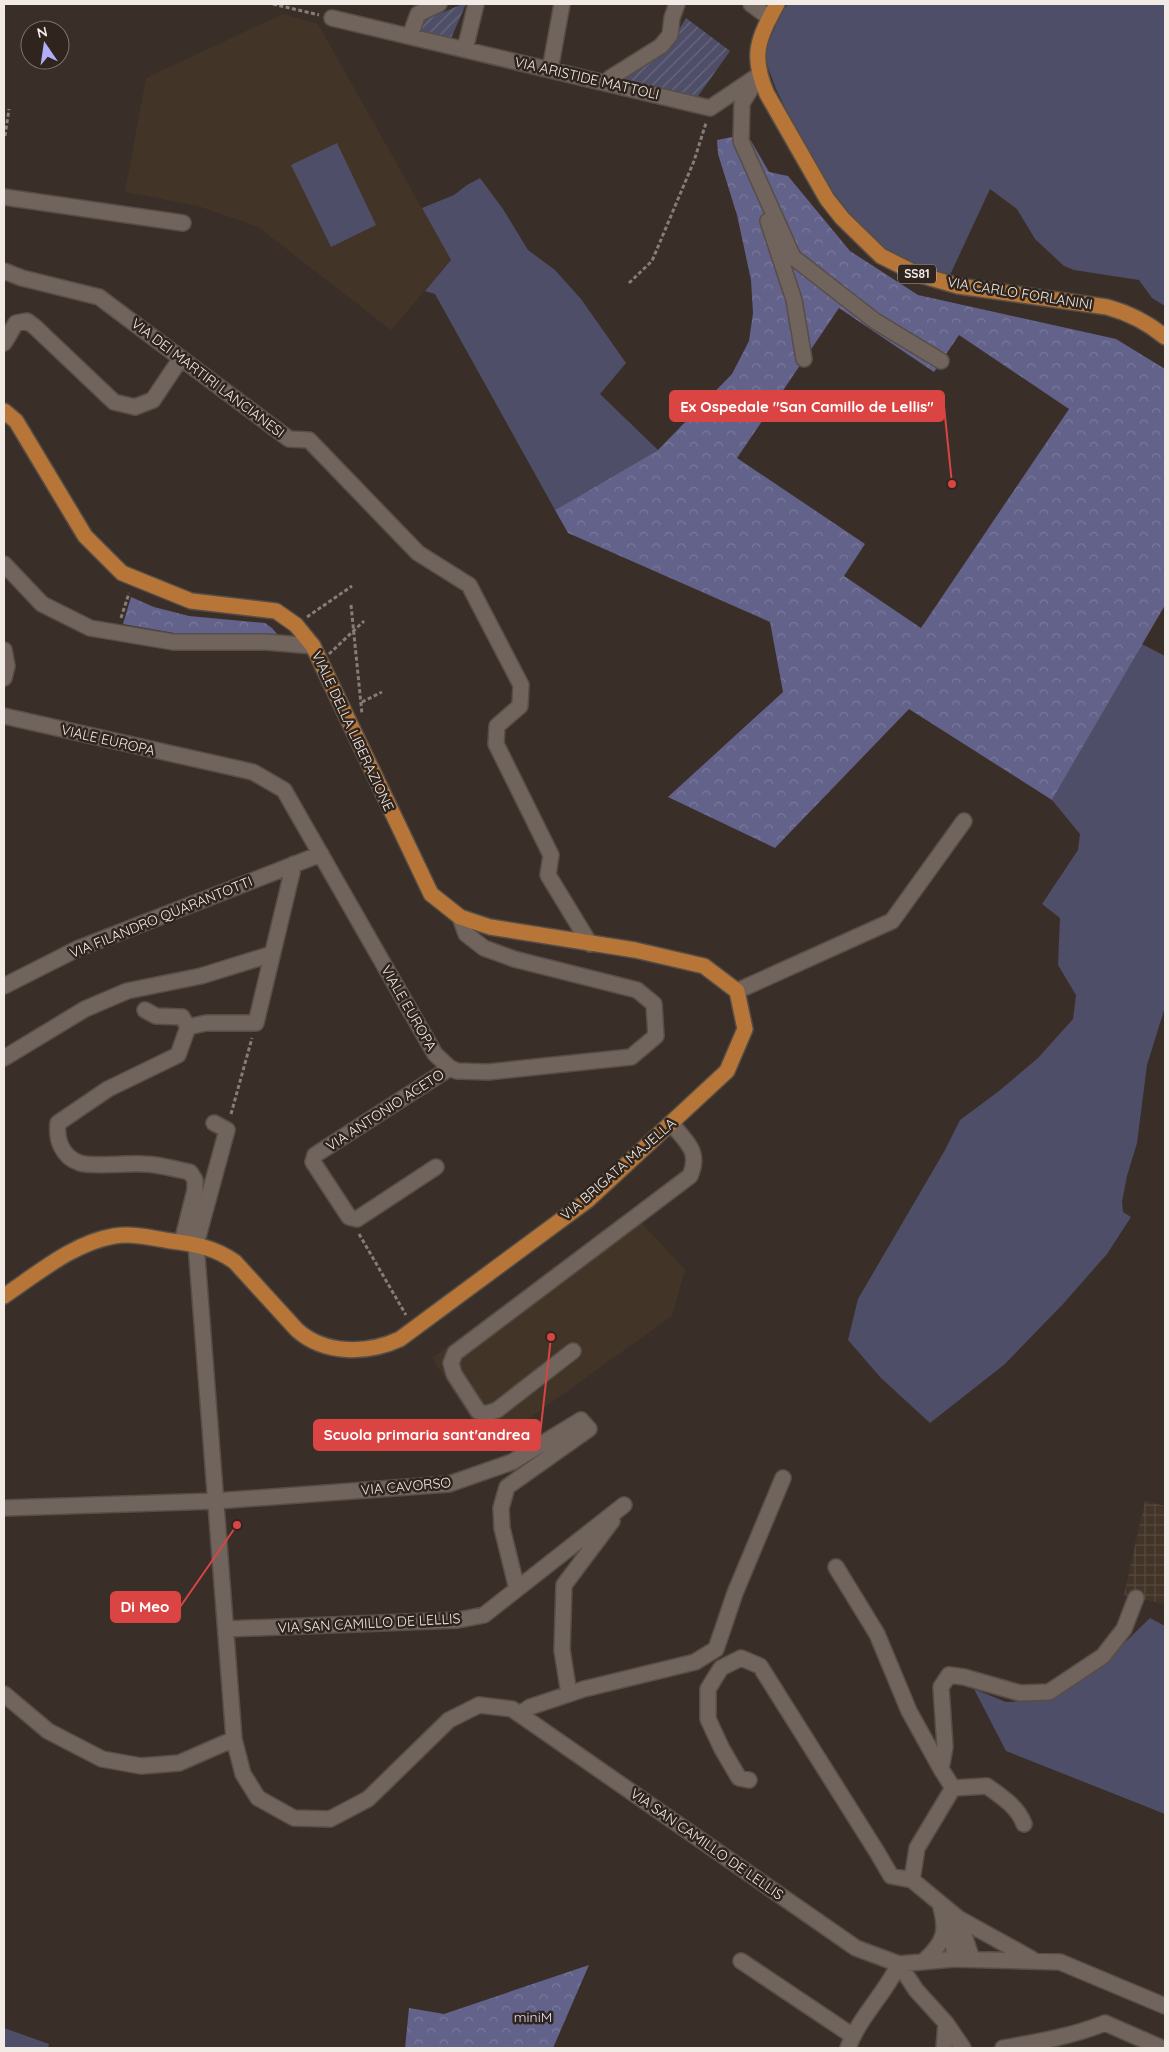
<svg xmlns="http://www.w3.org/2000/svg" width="1169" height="2052" font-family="Quicksand,sans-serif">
<defs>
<pattern id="industrial-grid" width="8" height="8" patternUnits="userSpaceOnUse" patternTransform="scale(1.25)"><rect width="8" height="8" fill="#433428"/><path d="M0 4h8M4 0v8" fill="none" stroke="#55483d"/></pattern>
<pattern id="forest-crowns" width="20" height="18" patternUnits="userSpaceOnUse" patternTransform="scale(1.25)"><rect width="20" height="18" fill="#63628a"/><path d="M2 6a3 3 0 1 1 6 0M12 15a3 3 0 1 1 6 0" fill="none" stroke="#7a799a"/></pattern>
<pattern id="garden-furrows" width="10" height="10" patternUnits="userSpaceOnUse" patternTransform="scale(1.25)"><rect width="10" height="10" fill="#4f4e68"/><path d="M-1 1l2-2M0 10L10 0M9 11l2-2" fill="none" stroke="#69687d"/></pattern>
</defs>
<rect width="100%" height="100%" fill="#392f28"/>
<!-- built -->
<path fill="#433428" d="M283,14L318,24L451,260L391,330L258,227L198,206L125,192L146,78Z
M630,1210L685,1270L672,1316L489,1447L432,1358Z"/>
<!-- industrial -->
<path fill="url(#industrial-grid)" d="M1145,1501L1165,1506V1604L1124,1595Z"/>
<!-- grass -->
<path fill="#4f4e68" d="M788,4H1165V306L1152,298L1139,280L1074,270L1064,266L1035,239L1017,209L990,189L950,275L911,264L879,247L852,217L829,187L796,130L776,89L763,54L782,12Z
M337,143L376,225L331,247L291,165Z
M480,178L503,209L528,250L555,270L581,299L626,363L600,394L658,450L555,510L435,294L425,291L451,260L422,208L454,195L467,185Z
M1142,644L1165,656V1007L1147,1065L1137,1143L1127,1176L1122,1202L1123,1212L1131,1217L1107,1254L1063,1304L1005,1364L930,1423L881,1378L848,1340L858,1299L945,1150L960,1120L999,1091L1038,1058L1073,1019L1076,995L1058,965L1060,918L1042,904L1078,850L1080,834L1052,800Z
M1150,1618L1165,1626V1814L1006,1751L974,1689L1006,1702L1027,1701L1069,1685L1112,1655Z
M4,2028L49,2044L48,2048H4Z"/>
<!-- forest -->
<path fill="url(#forest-crowns)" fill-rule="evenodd" d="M747,134L769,172L788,176L850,251L918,295L1116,339L1165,369V605L1052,800L909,709L775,848L668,797L783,692L770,622L568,533L555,510L658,450L732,374L749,341L753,313L751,280L737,215L718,154L717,140ZM839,308L934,372L959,335L1069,409L921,628L844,576L865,544L737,458Z
M131,597L154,607L189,616L265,623L272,628L277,634L174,633L123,624Z
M589,1965L553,2048H405L409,2008L444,2014Z"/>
<!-- garden -->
<path fill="url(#garden-furrows)" d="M463,4H466L449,43L417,34L422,21Z
M686,18L730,51L696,99L614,81L678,31Z"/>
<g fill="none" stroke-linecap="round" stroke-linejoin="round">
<!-- minor casing -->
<g stroke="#564e47" stroke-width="18">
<path id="minor" d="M751,4L770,18
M332,18L710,108L759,75
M410,36L418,14L439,4
M465,49L476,4
M550,70L562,4
M610,78L661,46L670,35L672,18L677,4
M757,79L742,103L741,141L793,257L875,321L941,361
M4,197L183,223
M768,221L794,300L804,359
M4,271L22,278L99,297L289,439L309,440L418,553L469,585L521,685L520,706L497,726L496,744L551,855L548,875L590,944
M4,343L16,323L27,321L35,327L114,402L135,407L153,400L181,358
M4,564L42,604L90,628L173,642H266L313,646
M4,650L7,666L4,678
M4,716L253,772L284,790L435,1054L450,1068L457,1071L488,1072L631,1057L656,1036L654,1004L637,990L514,959L484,948L466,934L460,917
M4,986L77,949L321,854
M737,991L892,921L964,821
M145,1010L156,1016L182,1017L188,1027L178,1055L108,1089L58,1123C56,1140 62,1157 80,1163C91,1167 129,1163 143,1164C159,1164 174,1169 190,1172L195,1180V1190L182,1242
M188,1027L206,1023H256L294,864
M4,1058L85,1009L127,991L201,976L272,954
M214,1123L227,1130L196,1244L234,1739L243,1774L258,1798L294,1818L330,1819L368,1799L449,1720L479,1705L512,1709L856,1948L899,1964L954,1959L1060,1962L1165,2006
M436,1167L357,1219L349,1217L313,1162L315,1155L450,1068
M573,1351L497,1410L485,1414L478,1411L454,1374L451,1363L455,1353L690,1176C701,1151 686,1142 671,1123
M4,1508L216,1501L449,1484L512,1462L581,1420L589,1429L507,1487L501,1508L502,1528L517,1589
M836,1567L877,1634L909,1711L941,1769
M226,1629L458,1620L484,1615L624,1505
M4,1694L48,1731L102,1759L141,1766L179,1763L234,1739
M569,1694L562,1650L564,1585L612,1521
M520,1714L530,1707L584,1689L695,1662L716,1649L735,1593L783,1478
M749,1780L739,1778L722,1749L708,1719V1689L721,1668L741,1658L760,1666L877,1852L891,1876L912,1880L958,1918L1032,1959
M1024,1824C1018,1807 1001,1796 987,1786L953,1788L941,1769L945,1747L941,1687L949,1675L964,1677L1020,1693L1049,1692L1103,1656L1124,1629L1136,1598
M912,1880L917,1848L953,1788
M958,1918L972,1959
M950,1920L954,1951V1959
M741,1961L853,2036
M924,1961C945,1942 948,1931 940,1904
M899,1964L916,1990L946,2023L963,2048
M848,2048C859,2017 885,1994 899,1964
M944,2048L946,2023
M1003,2048C1038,2042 1073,2036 1105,2023L1162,2048"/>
</g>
<!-- major casing -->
<g stroke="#564e47" stroke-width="18">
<path id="major" d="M777,4C758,39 750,55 767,94L827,199L842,218L881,256L917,274L958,286L1107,307C1129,313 1147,322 1165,337
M4,411L16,421L85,536L122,573L191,601L276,611L296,625L313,646L431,894L460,917L490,927L635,950L704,966L737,991L745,1029L727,1071L588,1200L400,1339C368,1354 325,1355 297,1330L235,1262C216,1248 195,1244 171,1241C153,1238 133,1233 114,1236C73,1243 37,1274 4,1296"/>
</g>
<!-- path -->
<path stroke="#867d77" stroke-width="3" stroke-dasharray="4 2.5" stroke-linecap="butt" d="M273,4L319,15
M5,136L9,109
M629,283L652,261L694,161L706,123
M351,605L362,714
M307,617L352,586
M121,618L129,593
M362,702L382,692
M231,1114L252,1038
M359,1234L406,1315"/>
<!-- minor -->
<use href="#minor" stroke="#70645c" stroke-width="15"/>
<!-- major -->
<use href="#major" stroke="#b77637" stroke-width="15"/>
<!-- path-bridge -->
<path stroke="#867d77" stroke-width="3" stroke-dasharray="4 2.5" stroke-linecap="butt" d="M329,654L364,621"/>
</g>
<g text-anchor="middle" stroke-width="5" stroke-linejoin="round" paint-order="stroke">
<!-- shield labels -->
<rect fill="#2f251e" stroke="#b7afa9" stroke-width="1" x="898" y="264.5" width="38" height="19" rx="4"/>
<g font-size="12" font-weight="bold" fill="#f1eae5">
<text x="917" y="278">SS81</text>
</g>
<!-- street labels -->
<g font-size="14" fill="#f1eae5" stroke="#2f251e">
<text transform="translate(587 78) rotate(13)" y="5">VIA ARISTIDE MATTOLI</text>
<text transform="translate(1020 293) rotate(9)" y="5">VIA CARLO FORLANINI</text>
<text transform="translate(208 378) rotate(37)" y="5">VIA DEI MARTIRI LANCIANESI</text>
<text transform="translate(353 731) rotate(65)" y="5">VIALE DELLA LIBERAZIONE</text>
<text transform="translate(108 740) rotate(13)" y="5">VIALE EUROPA</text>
<text transform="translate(161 917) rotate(-22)" y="5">VIA FILANDRO QUARANTOTTI</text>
<text transform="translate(409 1008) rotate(60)" y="5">VIALE EUROPA</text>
<text transform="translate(385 1110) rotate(-33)" y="5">VIA ANTONIO ACETO</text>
<text transform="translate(618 1169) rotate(-41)" y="5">VIA BRIGATA MAJELLA</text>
<text transform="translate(406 1486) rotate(-5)" y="5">VIA CAVORSO</text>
<text transform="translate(369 1623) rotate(-3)" y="5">VIA SAN CAMILLO DE LELLIS</text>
<text transform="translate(707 1844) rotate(35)" y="5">VIA SAN CAMILLO DE LELLIS</text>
</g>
<!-- park labels -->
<g font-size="14" fill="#dfdffa" stroke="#2f251e">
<text x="533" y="2022">miniM</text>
</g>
</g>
<!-- callouts -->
<path fill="none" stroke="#da4544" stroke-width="2" d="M952 484L944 406M551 1337L540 1435M237 1525L180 1607"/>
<g fill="#da4544" stroke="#2f251e" stroke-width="2">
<circle cx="952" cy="484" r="5"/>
<circle cx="551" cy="1337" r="5"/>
<circle cx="237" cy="1525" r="5"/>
</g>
<g fill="#da4544" stroke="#da4544" stroke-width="2">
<rect x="670" y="391" width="274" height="30" rx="5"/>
<rect x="314" y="1420" width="226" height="30" rx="5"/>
<rect x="111" y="1592" width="69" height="30" rx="5"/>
</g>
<g font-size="15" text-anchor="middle" font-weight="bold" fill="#fff">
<text x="807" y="412">Ex Ospedale "San Camillo de Lellis"</text>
<text x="427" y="1440">Scuola primaria sant'andrea</text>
<text x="145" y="1612">Di Meo</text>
</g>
<!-- border -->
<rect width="1169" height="2052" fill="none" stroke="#f1eae5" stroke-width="10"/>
<!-- north arrow -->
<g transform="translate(45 45) rotate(347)"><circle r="24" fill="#2f251e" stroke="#7d746e"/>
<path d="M0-4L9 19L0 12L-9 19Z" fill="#b1adfa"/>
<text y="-8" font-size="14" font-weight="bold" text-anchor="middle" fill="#f1eae5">N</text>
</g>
</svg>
